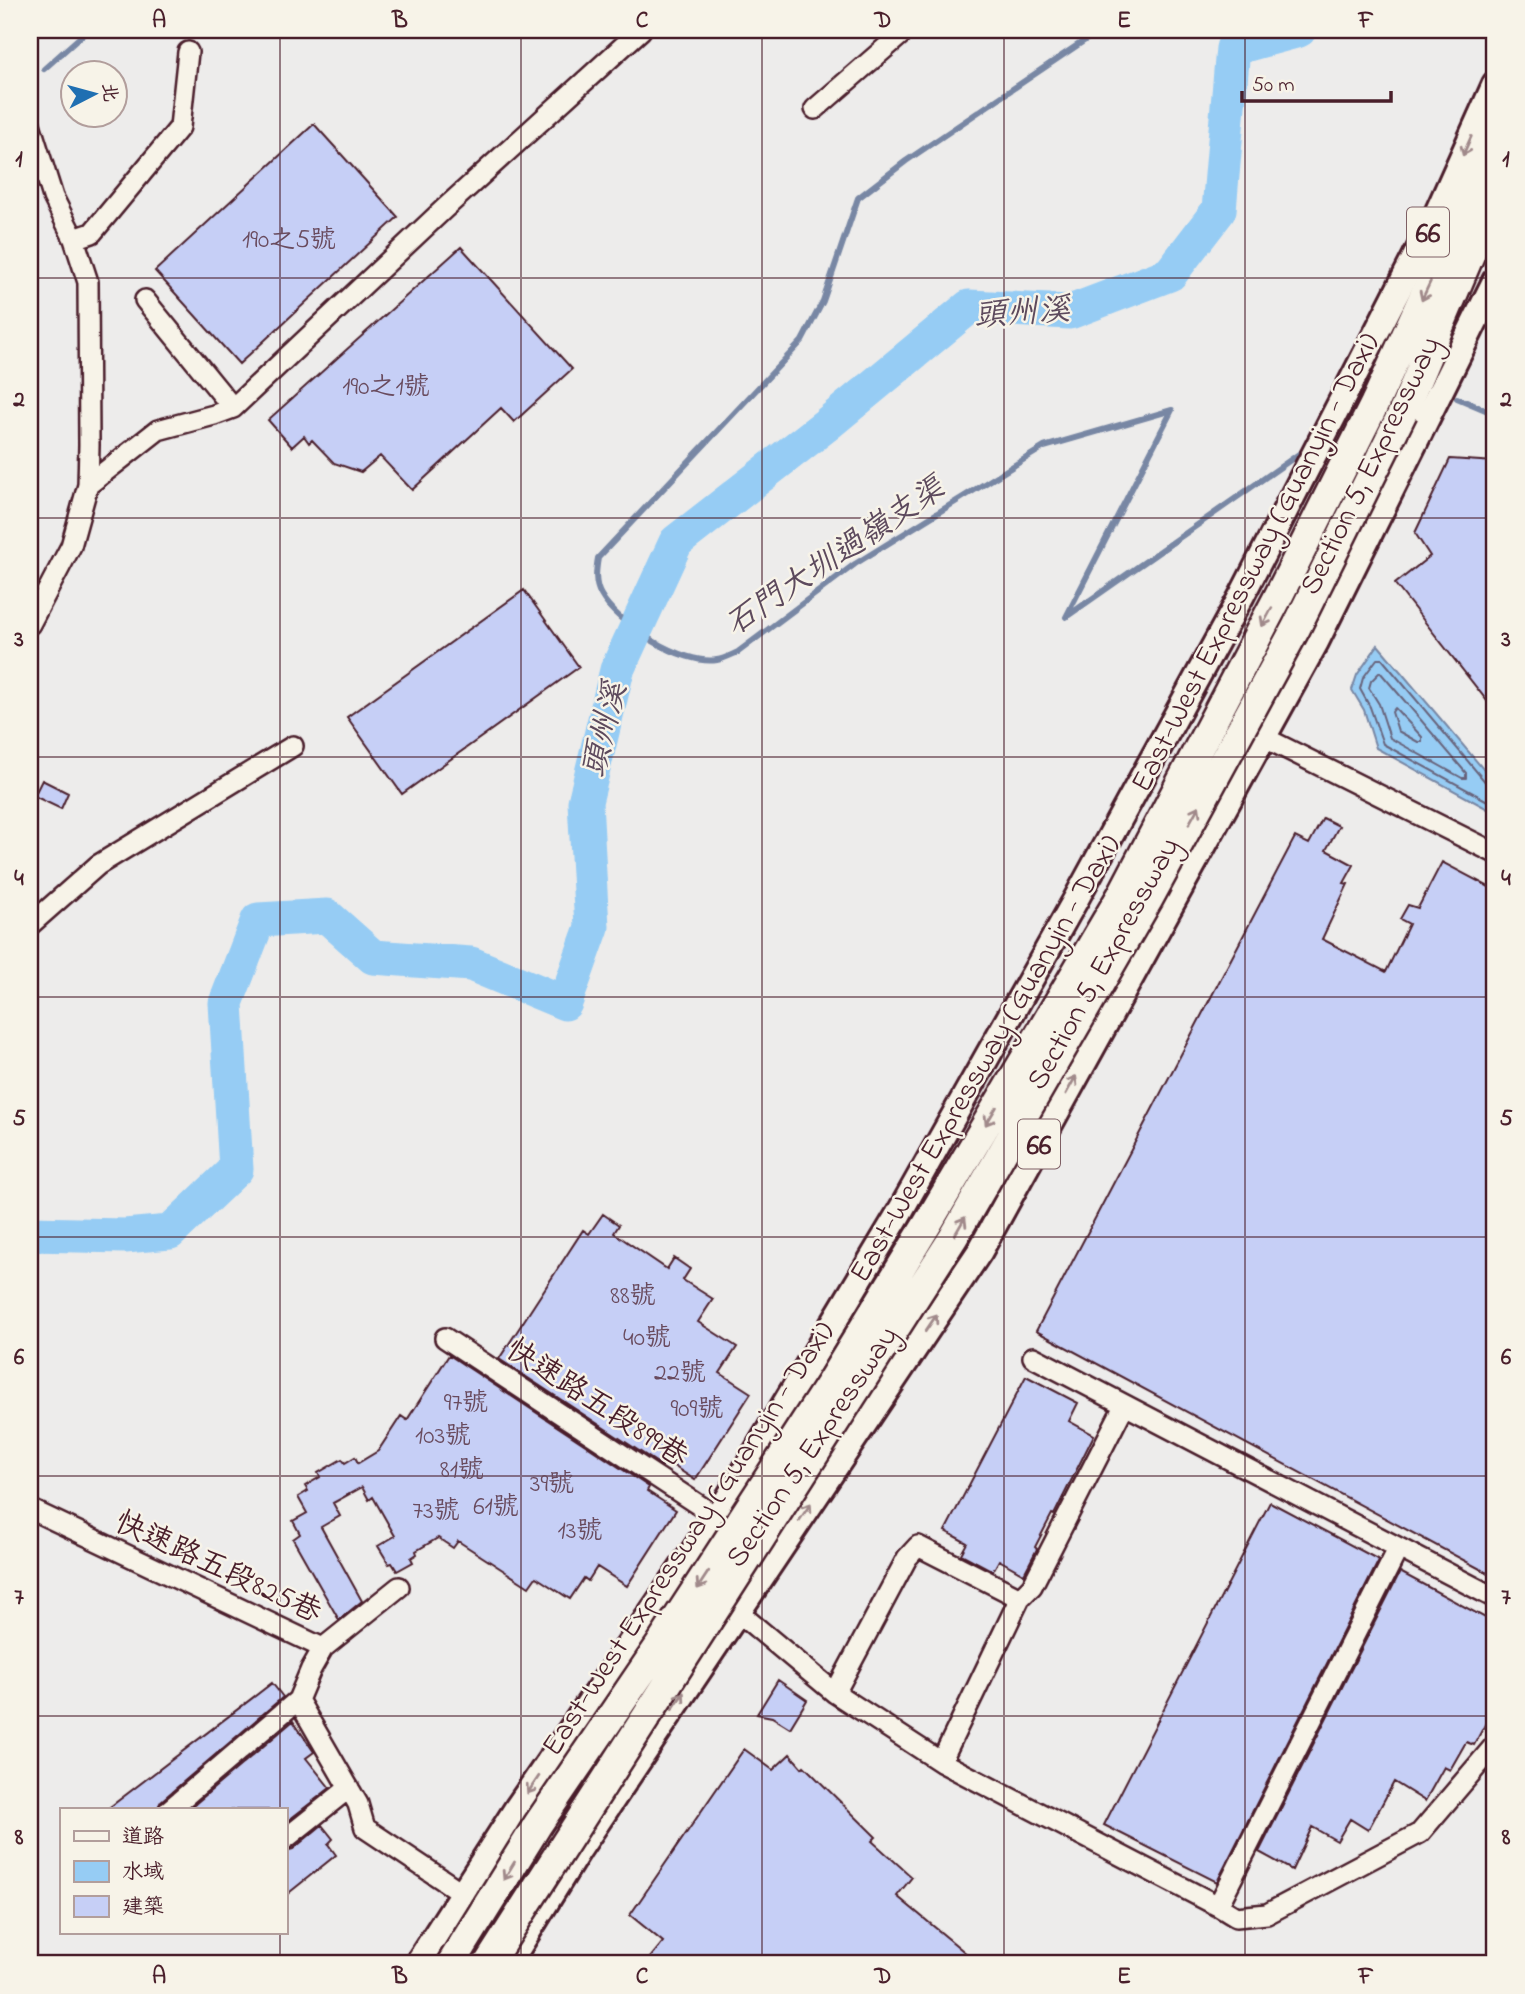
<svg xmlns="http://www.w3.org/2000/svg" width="1525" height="1994" font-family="'Indie Flower','LXGW WenKai TC',sans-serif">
<rect width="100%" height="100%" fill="#edeceb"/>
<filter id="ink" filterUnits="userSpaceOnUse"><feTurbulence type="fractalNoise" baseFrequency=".0143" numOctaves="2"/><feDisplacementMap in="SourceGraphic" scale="14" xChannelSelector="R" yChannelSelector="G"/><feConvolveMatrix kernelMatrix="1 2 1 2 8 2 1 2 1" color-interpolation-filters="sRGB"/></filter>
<g filter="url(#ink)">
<!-- water -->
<path fill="#96ccf4" stroke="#7887a4" stroke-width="2" d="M1378,645L1495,783V813L1376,748L1364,710L1352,690L1357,675Z"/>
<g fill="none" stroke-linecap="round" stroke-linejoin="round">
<!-- shore -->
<path stroke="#68647b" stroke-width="2" d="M1380,672L1466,773V778H1462L1390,738L1379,704L1369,688L1371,681Z
M1395,708L1422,737V742H1418L1398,731L1392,712Z
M1495,786L1487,784L1382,659H1377L1363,678L1360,689L1370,707L1383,744L1495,805"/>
<!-- stream -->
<path stroke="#7887a4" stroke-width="6" d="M1100,30L906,161L858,198L823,301L802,341L598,558C596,570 594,583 601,595C617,624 683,666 717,660C724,659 731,655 738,652L855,564L1044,447L1172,410L1066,617L1306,449
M44,69L88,30
M1457,398L1495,414
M1338,427L1358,413"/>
<!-- river -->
<path stroke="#96ccf4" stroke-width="35" d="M30,1234L125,1236L170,1232L236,1169L226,1003L258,920L327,916L373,957L471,964L565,1003L592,927L585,802L617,670L676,542L826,425L969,307L1070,312L1170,274L1219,210L1233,48L1299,30"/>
</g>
<!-- building -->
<path fill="#c6cff6" stroke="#4a1f2b" stroke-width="2" d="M314,124L398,217L239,364L155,271Z
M461,247L572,369L514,422L501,408L412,490L380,456L361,472L334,463L312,440L309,443L304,436L292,447L268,420Z
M1450,459L1495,462V711L1395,584L1430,556L1415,533Z
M524,590L579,667L402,794L347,717Z
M42,780L68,793L61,809L34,796Z
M1323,818L1339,826L1326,850L1354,865L1344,883L1348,884L1322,939L1386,972L1409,924L1400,919L1408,905L1418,908L1442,862L1495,890V1577L1036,1331L1295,837L1309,844Z
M603,1214L619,1225L614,1233L667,1269L674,1258L690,1269L683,1280L713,1299L698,1322L737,1347L720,1373L751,1393L695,1480L666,1461L662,1466L499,1359L583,1230L589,1234Z
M449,1355L649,1487L647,1491L676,1510L627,1586L597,1567L588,1581L584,1578L570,1599L536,1577L529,1587L458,1541L453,1548L438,1538L416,1551L417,1554L411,1558L413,1562L397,1571L392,1563L389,1564L378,1546L395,1536L373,1497L369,1500L362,1487L333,1503L340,1516L321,1527L362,1601L339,1620L293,1539L300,1534L293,1521L307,1513L298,1497L308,1491L305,1486L320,1477L318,1473L342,1459L345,1463L355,1457L358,1463L378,1451L401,1416L407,1420Z
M1026,1376L1078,1403L1069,1421L1094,1435L1054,1515L1052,1514L1035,1547L1037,1549L1024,1574L999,1560L993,1571L961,1554L967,1543L945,1531Z
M1270,1502L1379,1560L1217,1882L1104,1825Z
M1400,1572L1495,1623V1706L1474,1745L1466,1742L1450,1770L1444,1767L1425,1801L1394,1782L1368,1830L1350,1819L1337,1841L1312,1827L1292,1870L1259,1852Z
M778,1680L807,1700L790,1728L772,1717L757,1714Z
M272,1683L283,1697L161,1801L157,1810H106Z
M293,1721L314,1752L306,1758L330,1788L285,1823V1810H188Z
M744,1749L773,1770L790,1754L802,1768L804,1766L876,1837L872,1841L912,1877L897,1896L979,1964H645L663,1942L630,1915Z
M322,1825L333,1839L328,1844L336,1855L285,1896V1851L293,1849Z"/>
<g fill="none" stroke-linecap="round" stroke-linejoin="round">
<!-- minor casing -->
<g stroke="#4a1f2b" stroke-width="24">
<path id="minor" d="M815,109L906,30
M30,124L53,197L74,239L88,282L89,445L88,485L71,546L30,624
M74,239L92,233L180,127L188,52
M145,300L233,408
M88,485L158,430L214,415L233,408L444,209L641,30
M1263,737L1495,853
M30,925L98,865L293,746
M445,1338L717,1517
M1033,1357L1495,1598
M30,1509L323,1648L311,1669L298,1700L358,1804L365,1828L461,1892
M738,1612L835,1693L941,1762L1218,1906L1236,1917L1267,1914L1420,1833L1495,1745
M323,1648L399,1587
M835,1693L907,1558L918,1546L1020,1598
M941,1762L1020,1598L1032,1586L1124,1406
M169,1810L298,1700
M285,1839L349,1788
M1218,1906L1398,1549"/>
</g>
<!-- major casing -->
<g stroke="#4a1f2b" stroke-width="30">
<path id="major" d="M417,1964L517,1808L717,1517L898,1215L1076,899L1242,595L1434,220L1495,84
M508,1964L578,1851L980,1251L1316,642L1495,281"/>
</g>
<!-- highway casing -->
<g stroke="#4a1f2b" stroke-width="33">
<path id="highway" d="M1375,403L1495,140
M1403,412L1495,196"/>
</g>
<!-- minor -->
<use href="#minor" stroke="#f7f3e8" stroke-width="19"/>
<!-- major -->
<use href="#major" stroke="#f7f3e8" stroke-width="24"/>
<!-- highway -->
<use href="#highway" stroke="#f7f3e8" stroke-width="28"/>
<!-- highway-bridge casing -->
<g stroke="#4a1f2b" stroke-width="33" stroke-linecap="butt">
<path id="highway-bridge" d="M451,1964L538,1824L660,1645L829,1385L928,1223L1121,896L1277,599L1375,403
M488,1964L953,1238L1148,900L1296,628L1403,412"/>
</g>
<!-- highway-bridge -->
<use href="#highway-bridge" stroke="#f7f3e8" stroke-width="28"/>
</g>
<!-- one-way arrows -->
<defs><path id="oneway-shaft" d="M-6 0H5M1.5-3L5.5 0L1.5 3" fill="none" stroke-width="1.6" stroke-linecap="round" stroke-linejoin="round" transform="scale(1.75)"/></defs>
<g stroke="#a0898a">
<use href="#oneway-shaft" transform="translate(1467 146) rotate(114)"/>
<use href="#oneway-shaft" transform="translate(1426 291) rotate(115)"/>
<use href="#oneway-shaft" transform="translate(1267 617) rotate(118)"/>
<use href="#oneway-shaft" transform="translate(1194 815) rotate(-61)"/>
<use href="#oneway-shaft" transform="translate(1071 1085) rotate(-61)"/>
<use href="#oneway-shaft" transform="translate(991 1116) rotate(121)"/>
<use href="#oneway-shaft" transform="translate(960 1226) rotate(-60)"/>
<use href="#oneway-shaft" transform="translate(931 1323) rotate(-56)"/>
<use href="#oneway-shaft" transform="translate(805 1512) rotate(-56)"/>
<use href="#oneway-shaft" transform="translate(703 1580) rotate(123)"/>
<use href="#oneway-shaft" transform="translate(678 1701) rotate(-56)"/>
<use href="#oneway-shaft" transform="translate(533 1785) rotate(124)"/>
<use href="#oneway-shaft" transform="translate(509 1871) rotate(122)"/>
</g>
</g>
<!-- grid -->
<path fill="none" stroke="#4a1f2b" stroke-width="2" stroke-opacity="0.55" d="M280,30V1810M521,30V1964M762,30V1964M1004,30V1964M1245,30V1964M30,278H1495M30,518H1495M30,757H1495M30,997H1495M30,1237H1495M30,1476H1495M30,1716H1495M280,1933V1964"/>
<g text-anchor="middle" stroke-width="5" stroke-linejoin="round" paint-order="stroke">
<!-- number labels -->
<g font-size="26" fill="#694b5e">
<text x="289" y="247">190之5號</text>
<text x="386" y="394">190之1號</text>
<text x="633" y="1303">88號</text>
<text x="647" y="1345">40號</text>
<text x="680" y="1380">22號</text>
<text x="466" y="1410">97號</text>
<text x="697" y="1416">909號</text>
<text x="443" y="1443">103號</text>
<text x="462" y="1477">81號</text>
<text x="552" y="1491">39號</text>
<text x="496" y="1514">61號</text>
<text x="436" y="1518">73號</text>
<text x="580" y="1538">13號</text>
</g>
<!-- shield labels -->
<g fill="#f7f3e8" stroke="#7e5f64" stroke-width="2">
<rect x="1407" y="207.5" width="42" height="49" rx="5"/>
<rect x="1018" y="1119.5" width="42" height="49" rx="5"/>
</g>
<g font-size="28" font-weight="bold" fill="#4a1f2b">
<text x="1428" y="242">66</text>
<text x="1039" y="1154">66</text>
</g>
<!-- street labels -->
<g font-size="30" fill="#4a1f2b" stroke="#f7f3e8">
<text transform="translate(1369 465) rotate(-64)" y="10">Section 5, Expressway</text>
<text transform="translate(1254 562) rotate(-63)" y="10">East-West Expressway (Guanyin - Daxi)</text>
<text transform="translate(1102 963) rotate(-61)" y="10">Section 5, Expressway</text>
<text transform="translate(984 1058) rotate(-60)" y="10">East-West Expressway (Guanyin - Daxi)</text>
<text transform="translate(598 1402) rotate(33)" y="10">快速路五段899巷</text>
<text transform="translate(811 1446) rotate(-56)" y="10">Section 5, Expressway</text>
<text transform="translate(687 1538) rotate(-57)" y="10">East-West Expressway (Guanyin - Daxi)</text>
<text transform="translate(219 1566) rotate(25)" y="10">快速路五段825巷</text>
</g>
<!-- water labels -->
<g font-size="32" font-style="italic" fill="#5d4a5d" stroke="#f7f3e8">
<text transform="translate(1022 311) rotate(-4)" y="11">頭州溪</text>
<text transform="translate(834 555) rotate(-34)" y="11">石門大圳過嶺支渠</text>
<text transform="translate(603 729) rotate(-76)" y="11">頭州溪</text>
</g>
</g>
<!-- margin -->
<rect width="1525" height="1994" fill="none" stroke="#f7f3e8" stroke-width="77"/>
<!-- legend -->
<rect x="60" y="1808" width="228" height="126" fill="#f7f3e8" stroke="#b29e9c" stroke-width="2"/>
<rect x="74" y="1831" width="35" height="10" fill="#f7f3e8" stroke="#b29e9c" stroke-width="2"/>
<text x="122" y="1843" font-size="21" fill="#4a1f2b">道路</text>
<rect x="74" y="1861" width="35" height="21" fill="#96ccf4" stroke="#b29e9c" stroke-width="2"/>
<text x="122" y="1878" font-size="21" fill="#4a1f2b">水域</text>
<rect x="74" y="1896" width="35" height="21" fill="#c6cff6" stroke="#b29e9c" stroke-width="2"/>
<text x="122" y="1913" font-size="21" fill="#4a1f2b">建築</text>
<!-- north arrow -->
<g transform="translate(94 94) rotate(84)"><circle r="33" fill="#f7f3e8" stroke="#b29e9c" stroke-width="2"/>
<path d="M0-5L12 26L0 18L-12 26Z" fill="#1f6fb2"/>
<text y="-10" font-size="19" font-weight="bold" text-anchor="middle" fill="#4a1f2b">北</text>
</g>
<!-- scale -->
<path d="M1242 91v10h149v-10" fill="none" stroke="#4a1f2b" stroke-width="3.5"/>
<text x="1252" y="91" font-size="21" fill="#4a1f2b" stroke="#f7f3e8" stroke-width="5" paint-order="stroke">50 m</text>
<rect x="38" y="38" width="1448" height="1917" fill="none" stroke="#4a1f2b" stroke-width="2.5"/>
<g font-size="23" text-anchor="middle" font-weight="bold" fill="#4a1f2b">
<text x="159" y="27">A</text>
<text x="400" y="27">B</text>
<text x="642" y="27">C</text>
<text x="883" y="27">D</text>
<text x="1124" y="27">E</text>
<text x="1366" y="27">F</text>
<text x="19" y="166">1</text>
<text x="1506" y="166">1</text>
<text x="19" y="406">2</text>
<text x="1506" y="406">2</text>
<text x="19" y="646">3</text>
<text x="1506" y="646">3</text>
<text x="19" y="885">4</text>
<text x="1506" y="885">4</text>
<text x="19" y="1125">5</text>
<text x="1506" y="1125">5</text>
<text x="19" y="1364">6</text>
<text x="1506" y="1364">6</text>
<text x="19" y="1604">7</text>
<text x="1506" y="1604">7</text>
<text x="19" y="1844">8</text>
<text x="1506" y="1844">8</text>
<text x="159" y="1983">A</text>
<text x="400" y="1983">B</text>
<text x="642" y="1983">C</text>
<text x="883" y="1983">D</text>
<text x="1124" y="1983">E</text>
<text x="1366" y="1983">F</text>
</g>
</svg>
